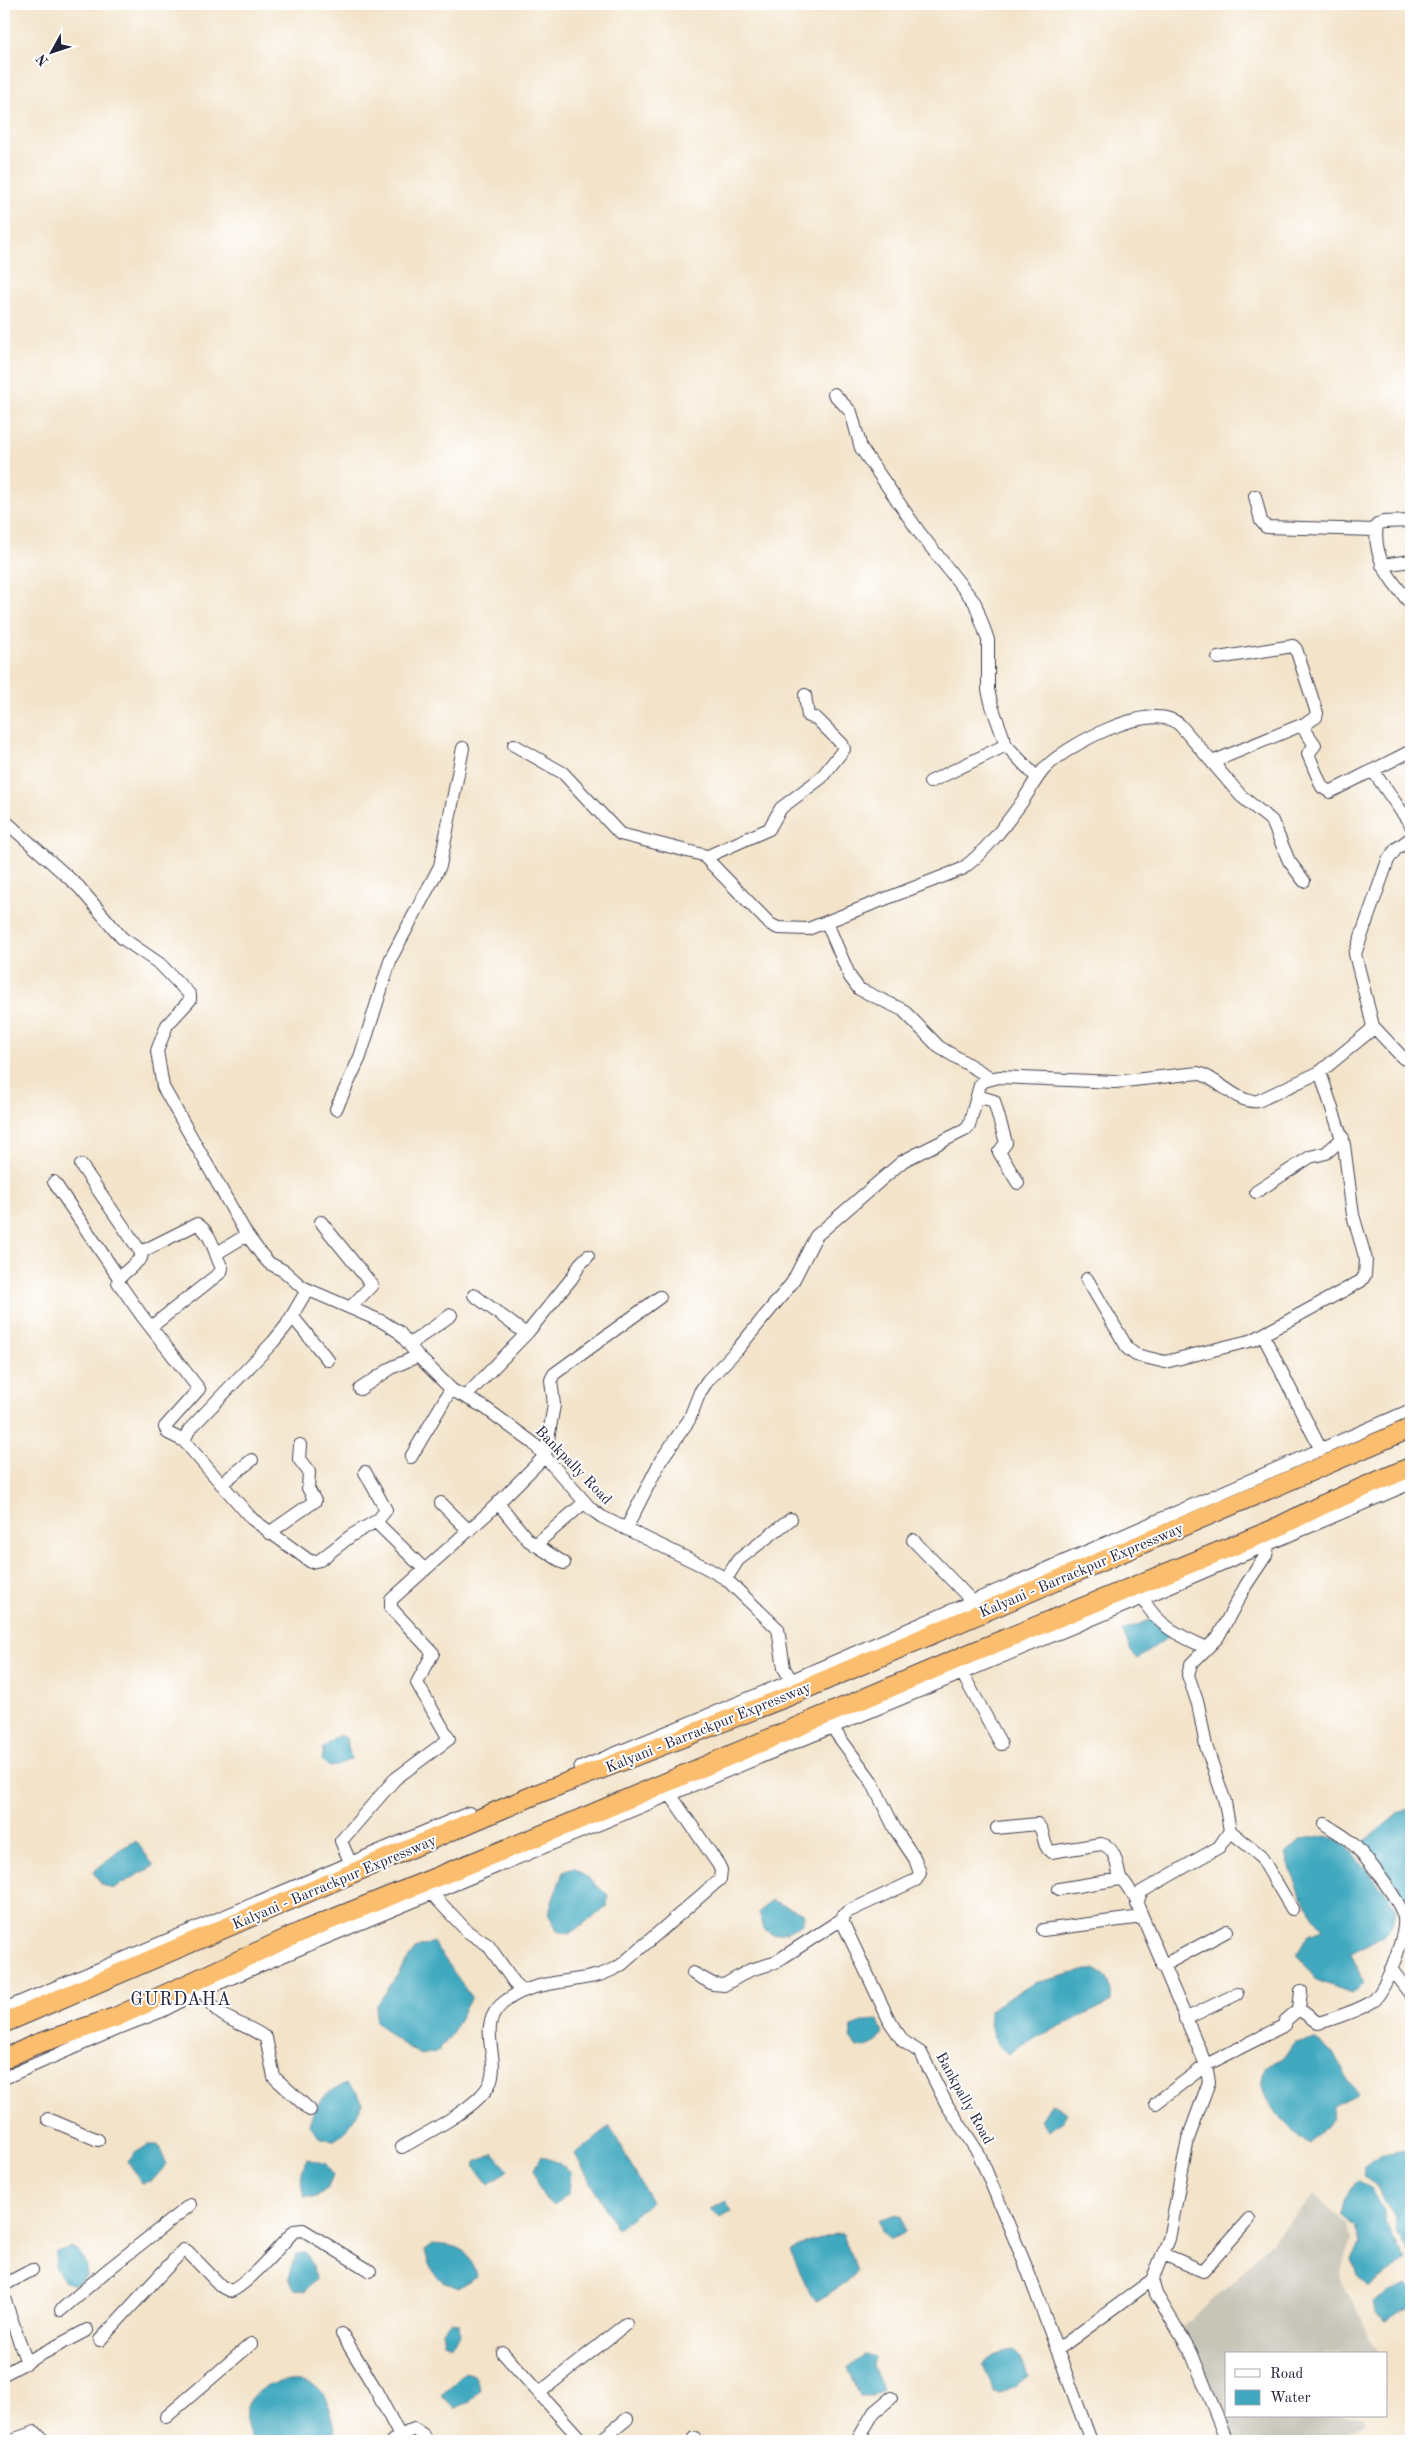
<svg xmlns="http://www.w3.org/2000/svg" width="1415" height="2445" font-family="'Old Standard TT',serif">
<rect width="100%" height="100%" fill="#fff"/>
<filter id="ink" filterUnits="userSpaceOnUse"><feTurbulence type="fractalNoise" baseFrequency=".02" numOctaves="2"/><feDisplacementMap in="SourceGraphic" scale="10" xChannelSelector="R" yChannelSelector="G"/><feConvolveMatrix kernelMatrix="1 2 1 2 8 2 1 2 1" color-interpolation-filters="sRGB"/></filter>
<filter id="wash" filterUnits="userSpaceOnUse"><feTurbulence type="fractalNoise" baseFrequency=".0096" numOctaves="4" result="noise"/><feDisplacementMap in="SourceGraphic" scale="20" xChannelSelector="R" yChannelSelector="G"/><feGaussianBlur stdDeviation="1.12" result="paint"/><feColorMatrix in="noise" values="0 0 0 0 0 0 0 0 0 0 0 0 0 0 0 0 0 1.4 0 .05"/><feComposite in="paint" operator="in"/></filter>
<g filter="url(#wash)">
<rect width="100%" height="100%" fill="#f3e3c9"/>
<!-- industrial -->
<path fill="#c7c5b8" d="M1315,2195L1347,2225L1352,2240L1339,2275L1378,2354H1226V2416H1363L1366,2423L1335,2441H1231L1180,2329L1233,2282Z"/>
<!-- water -->
<path fill="#40a9c0" stroke="#31667e" d="M1160,1616L1168,1637L1138,1659L1132,1653L1122,1631Z
M339,1735L346,1738L351,1759L337,1766L329,1767L322,1760L323,1748Z
M1411,1808V1914L1364,1849L1365,1841L1400,1812Z
M1328,1835L1346,1845L1396,1906C1394,1937 1375,1941 1351,1953L1364,1984L1351,1993L1316,1980L1297,1954L1308,1935L1323,1930C1305,1906 1294,1883 1286,1854L1302,1839Z
M136,1841L154,1866L112,1889L102,1885L93,1872L122,1848Z
M574,1867L608,1895L607,1907L569,1934L557,1931L548,1913L563,1872Z
M771,1900L804,1914L803,1924L787,1932L773,1935L764,1929L759,1912Z
M433,1942L471,1997L451,2035L438,2052L420,2055L391,2036L375,2020L377,2005L415,1949Z
M1095,1968C1110,1976 1112,1987 1111,2002L1021,2045L1008,2054C994,2045 989,2027 989,2010L1034,1983Z
M878,2020L883,2033C876,2044 870,2048 857,2047L850,2038L852,2027L865,2021Z
M1316,2040L1334,2053L1357,2095L1333,2107L1332,2119L1310,2145C1296,2137 1264,2103 1262,2086C1261,2080 1264,2072 1265,2067L1285,2057L1295,2042Z
M347,2084L357,2092L363,2103L349,2127L335,2140L320,2139L309,2123C317,2103 325,2091 347,2084Z
M1051,2103L1067,2113L1063,2120L1049,2131L1040,2120Z
M610,2126L651,2202L617,2229L575,2154Z
M148,2145H158L167,2164L152,2181L142,2183L128,2162L135,2153Z
M1404,2150L1411,2161V2256L1396,2231L1395,2218L1378,2187L1364,2177L1365,2166L1383,2154Z
M493,2153L508,2170L489,2185L474,2166L476,2162Z
M541,2156L557,2162L571,2173L569,2193L554,2206C540,2198 538,2184 534,2169Z
M307,2159L326,2164L333,2175L327,2189L316,2197H304C300,2183 300,2173 307,2159Z
M1357,2180L1372,2190L1385,2210V2223L1406,2261L1368,2287L1357,2276L1352,2259L1360,2243L1355,2227L1341,2215L1343,2204Z
M726,2201L732,2211L720,2218L710,2209Z
M897,2214L902,2216L905,2232L890,2240L882,2231L879,2220Z
M836,2234L843,2235L857,2271L850,2280L817,2301L811,2295L790,2251L807,2242Z
M433,2244C460,2246 469,2248 476,2276L459,2288C436,2280 430,2273 425,2250Z
M71,2247C84,2253 85,2262 87,2275L76,2285L64,2282L55,2266L56,2252Z
M306,2253L313,2265L315,2280L305,2291L294,2289L289,2278L296,2254Z
M1407,2285L1411,2288V2306L1386,2321L1375,2312L1373,2303L1387,2293Z
M450,2321L459,2323L460,2334L451,2345L444,2342L442,2331Z
M1013,2350L1021,2358L1028,2376L1003,2393L995,2392L983,2366C987,2355 1003,2352 1013,2350Z
M865,2354L875,2357L873,2366L883,2390L872,2396H860L848,2368Z
M465,2373L475,2376L481,2390L470,2401L454,2409L441,2395Z
M283,2381C290,2381 300,2380 307,2382C327,2388 334,2418 336,2435L326,2441H253C235,2410 251,2388 283,2381Z"/>
</g>
<g filter="url(#ink)">
<g fill="none" stroke-linecap="round" stroke-linejoin="round">
<!-- minor casing -->
<g stroke="#413f50" stroke-width="14">
<path id="minor" d="M834,394L851,412L861,448L919,532L975,603L988,640V690L992,706L1006,745L1037,778
M1255,496L1261,521L1266,527L1376,530
M1411,521L1383,522L1377,525C1372,558 1391,581 1411,604
M1382,565L1411,561
M1218,658L1293,646L1296,649L1317,713L1316,717L1301,727
M514,745L563,773L620,834L703,855L770,924L778,928L808,929L962,869C984,853 1003,828 1019,806C1028,794 1035,779 1045,768C1067,745 1152,699 1180,725L1241,796L1272,821L1289,861L1304,881
M1212,762L1299,726L1304,729L1315,745L1308,754L1322,787L1330,792L1411,751
M1373,771L1411,825
M930,782L1006,745
M4,820L79,887L122,938L160,964L190,995V1000L167,1025L157,1051L163,1087L247,1235L261,1254L269,1263L284,1271L302,1287L383,1322L399,1332L418,1356L452,1390L484,1407L533,1443L591,1509L602,1517L705,1567L726,1579L778,1629L784,1668L791,1680
M706,857L769,829L781,808L821,778L844,749L842,744L816,718L808,716L805,695
M827,923L850,977L859,989L903,1010L939,1047L991,1078
M1373,1026L1403,1058L1411,1062
M977,1096L994,1101L1006,1143L999,1152L1018,1183
M336,1109L360,1057L391,958L440,866L463,748
M81,1165L142,1254L141,1258L119,1278L118,1282L142,1316L199,1389L165,1427L168,1433L184,1441
M54,1182L119,1278
M1256,1192L1310,1157L1326,1153L1343,1138
M321,1222L372,1285L350,1308
M141,1252L197,1224C213,1234 214,1254 222,1268L221,1272L151,1327
M217,1253L247,1235
M1087,1279L1128,1349L1136,1355L1165,1362L1253,1340L1361,1281L1365,1275L1366,1260L1353,1215L1344,1145L1320,1072
M307,1290L286,1326L273,1342L189,1430L184,1441L252,1519L311,1562L320,1560L352,1535L378,1520
M474,1295L526,1334
M292,1316L328,1360
M1263,1335L1321,1450
M410,1344L451,1315
M360,1389L393,1367L418,1356
M466,1396L528,1332L572,1278L580,1264L588,1256
M411,1457L451,1389
M365,1472L386,1510L378,1520V1524L425,1570
M221,1484L252,1460
M441,1503L469,1531
M498,1503L528,1540L564,1563
M626,1529L661,1460L689,1420L700,1392L708,1380L737,1350L792,1283L816,1236L903,1161L965,1130L969,1126L980,1085L984,1081L999,1077L1115,1082L1198,1073C1218,1078 1237,1104 1258,1101L1320,1072L1370,1031L1373,1026L1355,954L1388,860L1396,849L1411,838
M269,1533L315,1501L308,1488L309,1472L299,1459L300,1445
M913,1540L973,1602
M535,1545L585,1502
M726,1579L738,1560L791,1519
M1143,1598C1155,1625 1182,1637 1207,1648
M962,1673L1001,1744
M831,1726L872,1782L895,1829L915,1859L920,1873L916,1880L847,1912L843,1916V1923L890,2022L903,2041L921,2053L947,2105L979,2154L1027,2269L1091,2441
M580,1768L776,1687L1411,1410
M997,1828L1037,1824C1046,1831 1041,1845 1051,1852L1101,1844C1116,1847 1117,1866 1120,1879
M1230,1831L1260,1855L1292,1909
M350,1862L341,1841L395,1779L449,1739L417,1683L433,1653L391,1608V1600L488,1513L545,1456L554,1405L551,1380L554,1374L660,1297
M1059,1889L1120,1879C1129,1883 1128,1894 1138,1898
M432,1894L468,1932L488,1945L521,1992
M1043,1930L1142,1917
M1162,1966L1227,1931
M1391,1969L1411,1995
M693,1973L713,1984L724,1985L750,1970L774,1963L842,1919
M203,1990C218,2023 241,2020 266,2038L274,2077L310,2110
M4,2009L469,1813
M1299,2009L1301,1991
M1185,2019L1237,1994
M4,2078L121,2027L162,2011L203,1990L313,1943L1143,1598L1411,1483
M1156,2103L1206,2065L1285,2025V2021L1299,2009L1318,2023C1330,2020 1365,2008 1374,2000C1386,1989 1406,1935 1404,1919C1403,1903 1363,1853 1350,1841C1343,1835 1333,1830 1325,1824
M48,2119L98,2140
M402,2147C425,2134 477,2108 489,2085C503,2056 472,2024 507,2000C533,1981 569,1983 599,1975C606,1973 613,1969 620,1966L720,1879L721,1870L718,1864L670,1794
M1163,2254L1203,2271L1249,2219
M4,2285L32,2270
M4,2298L27,2363
M61,2310L105,2272L190,2205
M342,2334L373,2385L400,2436
M100,2340L183,2250L187,2251L221,2286L231,2291C246,2286 281,2245 294,2231L303,2230L370,2271
M1057,2350L1152,2280
M503,2353L582,2441
M4,2374L87,2330
M539,2393L626,2324
M166,2417L251,2344
M694,2438L695,2441
M9,2441L35,2432L44,2441
M392,2441L414,2429L422,2434L426,2441
M600,2441L627,2419
M857,2441L874,2412L891,2398
M1227,2441L1191,2352L1156,2294L1152,2280L1169,2239L1188,2139L1209,2082L1206,2065L1137,1904L1141,1892L1219,1847L1230,1831L1225,1802L1206,1746L1198,1704L1188,1675L1191,1664L1218,1637L1246,1585L1266,1555L1269,1543"/>
</g>
<!-- highway casing -->
<g stroke="#413f50" stroke-width="21">
<path id="highway" d="M4,2023L537,1794L784,1698L1411,1428
M4,2059L34,2045L116,2017L305,1930L566,1825L971,1653L1272,1530L1322,1505L1411,1467"/>
</g>
<!-- minor -->
<use href="#minor" stroke="#fff" stroke-width="12"/>
<!-- highway -->
<use href="#highway" stroke="#fbbd6e" stroke-width="19"/>
</g>
</g>
<g text-anchor="middle" stroke-width="4" stroke-linejoin="round" paint-order="stroke">
<!-- street labels -->
<g font-size="15" fill="#22223b" stroke="#fff">
<text transform="translate(574 1465) rotate(46)" y="5">Bankpally Road</text>
<text transform="translate(1081 1570) rotate(-23)" y="5">Kalyani - Barrackpur Expressway</text>
<text transform="translate(708 1727) rotate(-22)" y="5">Kalyani - Barrackpur Expressway</text>
<text transform="translate(334 1882) rotate(-23)" y="5">Kalyani - Barrackpur Expressway</text>
<text transform="translate(965 2098) rotate(61)" y="5">Bankpally Road</text>
</g>
<!-- quarter labels -->
<g font-size="18" letter-spacing="1" fill="#22223b" stroke="#fff">
<text x="181" y="2005">GURDAHA</text>
</g>
</g>
<!-- margin -->
<rect width="1415" height="2445" fill="none" stroke="#fff" stroke-width="20"/>
<!-- legend -->
<rect x="1225" y="2352" width="162" height="65" fill="#ffffff" stroke="#a7a7b1"/>
<rect x="1235" y="2369" width="25" height="8" fill="#ffffff" stroke="#a7a7b1"/>
<text x="1270" y="2378" font-size="15" fill="#22223b">Road</text>
<rect x="1235" y="2390" width="25" height="15" fill="#40a9c0" stroke="#a7a7b1"/>
<text x="1270" y="2402" font-size="15" fill="#22223b">Water</text>
<!-- north arrow -->
<g transform="translate(52 52) rotate(230)" stroke="#ffffff" stroke-width="4" paint-order="stroke">
<path d="M0-4L9 19L0 12L-9 19Z" fill="#22223b"/>
<text y="-8" font-size="14" font-weight="bold" text-anchor="middle" fill="#22223b">N</text>
</g>
</svg>
